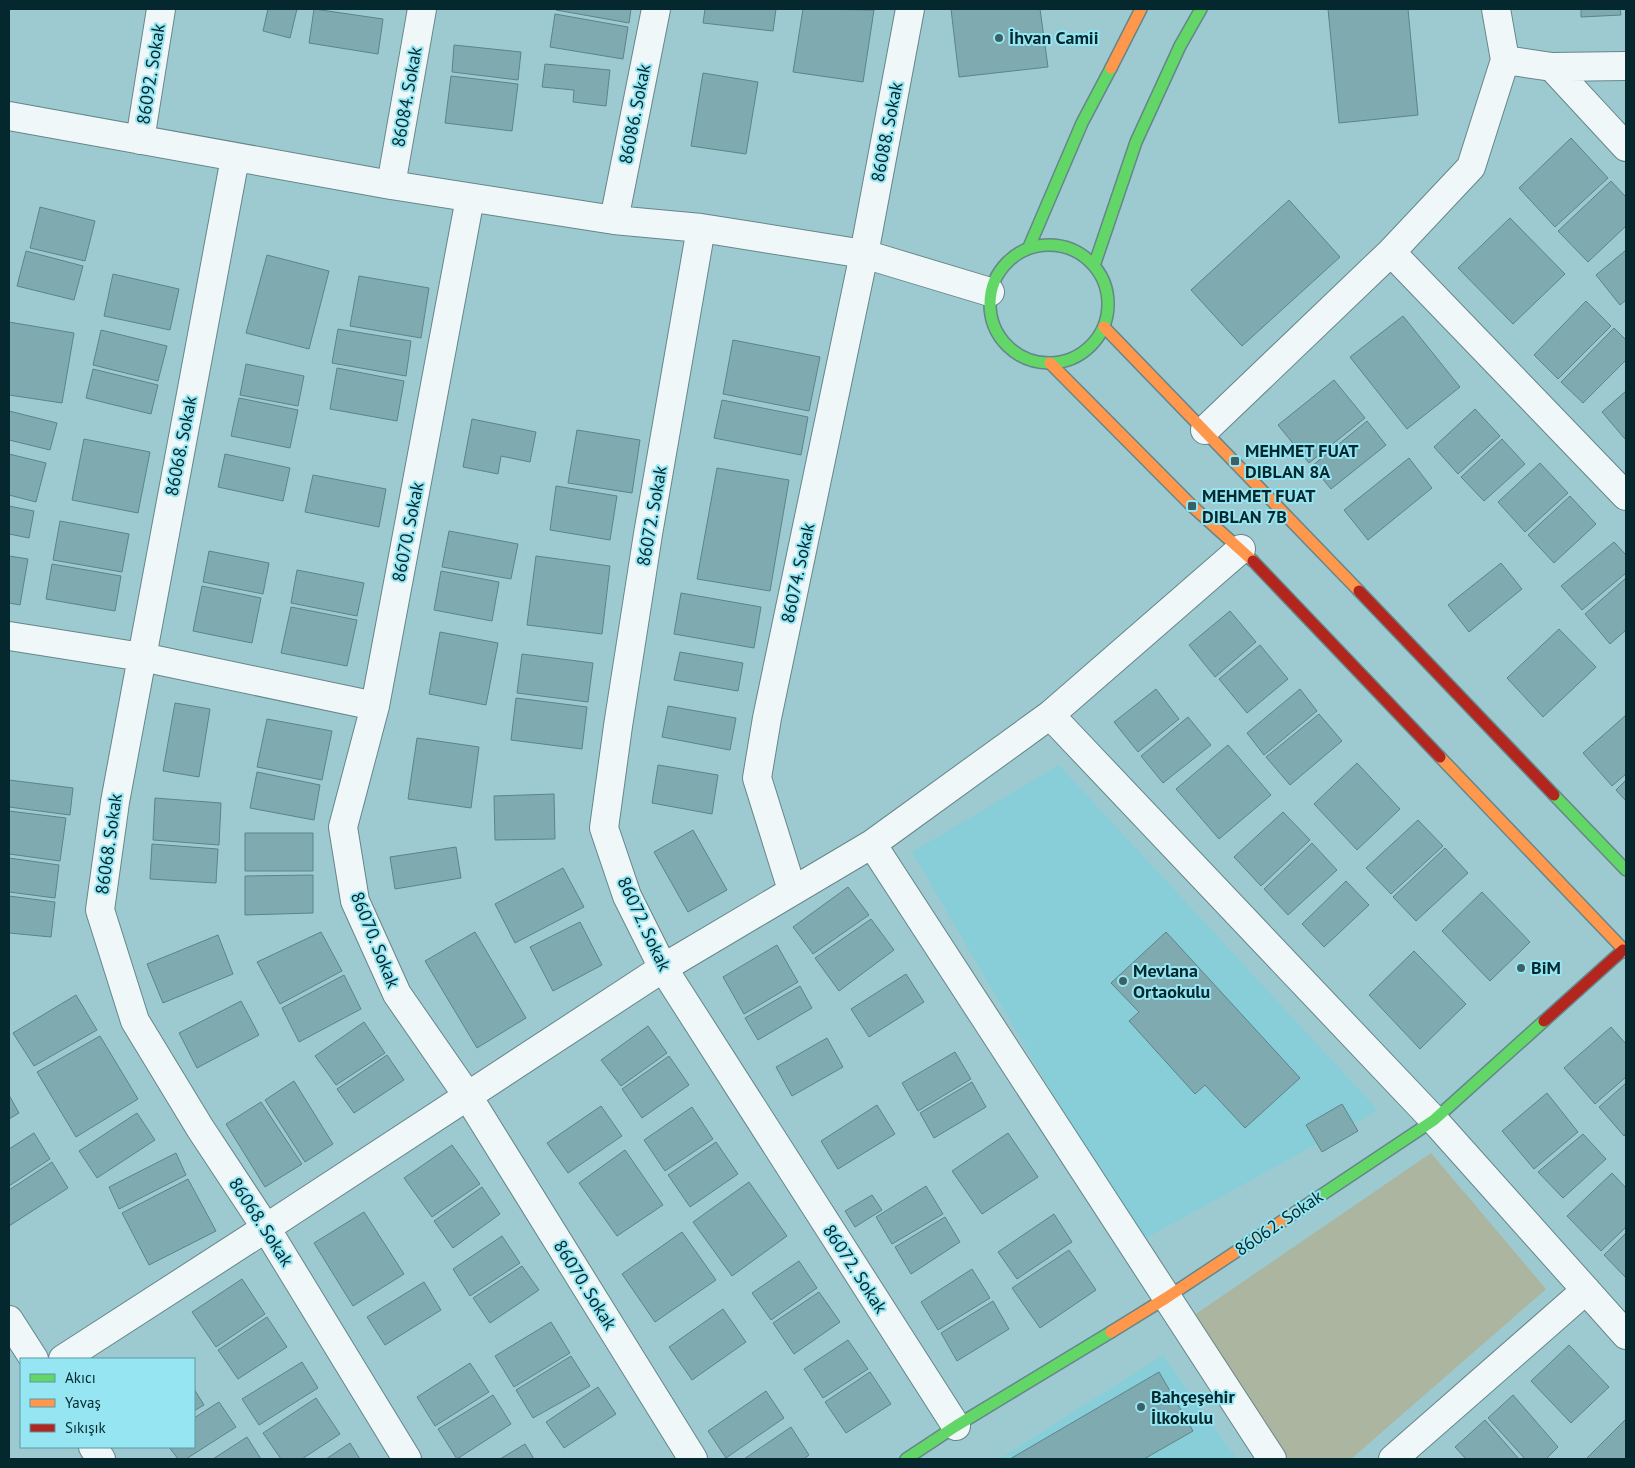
<svg xmlns="http://www.w3.org/2000/svg" width="1635" height="1468" font-family="'PT Sans',sans-serif">
<rect width="100%" height="100%" fill="#9dcad0"/>
<!-- built -->
<path fill="#87ced8" d="M1059,765L1378,1110L1139,1242L912,852Z
M1163,1355L1237,1459H999Z"/>
<!-- green -->
<path fill="#abb59f" d="M1431,1153L1546,1289L1351,1459H1288L1190,1318Z"/>
<!-- building -->
<path fill="#7faaaf" stroke="#5c8488" d="M268,9H297L290,38L263,31Z
M314,9L383,19L378,54L309,43Z
M556,9H631L629,23L556,10Z
M705,9H776L773,31L703,23Z
M803,9L874,10L863,82L793,72Z
M951,9H1040L1048,67L959,77Z
M1328,9H1408L1418,115L1339,123Z
M1581,9H1620L1621,15L1581,17Z
M555,14L628,27L623,59L550,47Z
M454,45L521,52L518,80L452,72Z
M545,64L610,70L606,106L573,102L574,90L542,87Z
M703,73L758,82L746,154L691,146Z
M451,76L518,84L512,131L445,123Z
M1571,138L1608,178L1555,227L1519,188Z
M1611,181L1626,197V226L1588,262L1558,231Z
M1289,200L1340,257L1242,346L1191,290Z
M40,207L95,221L85,261L30,248Z
M1510,218L1565,274L1513,324L1458,268Z
M1626,250V300L1620,305L1596,275Z
M26,251L83,266L74,300L17,286Z
M267,255L329,271L309,349L246,333Z
M113,274L179,289L170,330L104,316Z
M359,276L429,288L421,338L350,326Z
M1586,301L1611,326L1558,379L1534,355Z
M1403,316L1460,387L1407,429L1350,357Z
M9,322L74,333L62,403L9,395Z
M1614,328L1626,340V360L1583,403L1561,382Z
M338,329L411,341L406,376L332,363Z
M101,330L167,346L158,381L93,365Z
M733,340L820,357L809,411L723,394Z
M246,364L304,376L298,406L240,395Z
M337,368L404,381L397,421L330,409Z
M93,369L158,385L151,414L86,398Z
M1334,380L1365,418L1309,463L1278,425Z
M1626,391V438L1625,439L1602,412Z
M239,398L298,410L290,448L231,436Z
M722,400L808,417L801,455L714,438Z
M1475,409L1500,436L1458,474L1434,447Z
M9,411L57,423L50,450L9,440Z
M472,419L536,432L530,462L501,456L498,474L463,467Z
M1367,421L1386,445L1331,489L1312,466Z
M577,430L640,440L632,493L568,483Z
M84,439L150,452L138,513L72,500Z
M1502,439L1525,464L1484,501L1461,477Z
M9,454L46,463L36,502L9,495Z
M225,454L290,468L283,501L218,487Z
M1409,458L1432,488L1368,540L1344,510Z
M1540,463L1568,493L1525,532L1498,502Z
M717,468L789,480L770,591L697,579Z
M313,475L386,489L379,527L305,512Z
M556,486L617,496L610,540L550,530Z
M1570,496L1596,524L1554,563L1528,535Z
M9,506L34,511L29,538L9,534Z
M60,521L129,534L122,572L53,560Z
M449,531L518,544L511,579L442,567Z
M1614,542L1626,555V573L1582,610L1561,586Z
M209,551L269,563L263,594L203,582Z
M9,556L28,559L20,605L9,603Z
M536,556L610,566L602,634L527,625Z
M1501,563L1522,589L1469,632L1448,605Z
M52,564L121,576L115,611L46,599Z
M297,570L364,583L357,616L291,603Z
M441,571L499,582L492,621L434,610Z
M1626,578V630L1610,644L1585,614Z
M202,586L261,598L252,643L193,631Z
M681,593L761,607L754,648L674,634Z
M291,607L357,620L347,666L281,653Z
M1230,611L1256,642L1215,677L1189,645Z
M1559,629L1596,667L1543,717L1507,678Z
M440,632L498,643L486,705L429,694Z
M1260,645L1288,679L1247,713L1219,679Z
M680,652L743,663L738,691L674,680Z
M522,654L593,663L588,702L517,693Z
M1156,689L1179,719L1138,752L1114,722Z
M1300,689L1317,711L1264,755L1247,733Z
M516,698L587,707L582,749L511,740Z
M175,703L210,709L199,777L163,771Z
M668,706L736,718L730,750L662,737Z
M1319,714L1342,741L1290,785L1266,757Z
M1626,715V774L1612,786L1583,753Z
M1188,717L1211,745L1163,783L1141,756Z
M267,719L332,731L322,780L257,767Z
M417,738L479,747L471,808L408,799Z
M1228,745L1271,795L1219,839L1176,789Z
M1357,763L1400,809L1357,850L1314,804Z
M658,765L718,775L712,814L652,803Z
M257,772L320,785L314,820L250,808Z
M9,780L73,788L70,815L9,807Z
M1626,780V801L1616,790Z
M554,794L555,839L495,840L494,796Z
M155,798L221,803L219,845L153,840Z
M9,811L66,818L60,861L9,854Z
M1283,812L1310,840L1261,886L1234,857Z
M1418,820L1443,846L1391,894L1366,868Z
M693,830L727,890L688,912L654,852Z
M245,833H313V871H245Z
M1312,843L1337,870L1288,915L1264,889Z
M152,844L218,849L216,883L150,879Z
M456,847L461,878L395,889L390,857Z
M1445,848L1468,873L1416,921L1393,897Z
M9,858L59,865L55,898L9,892Z
M563,868L584,907L515,943L495,904Z
M313,875V913L245,915V876Z
M1346,881L1369,905L1324,947L1302,924Z
M848,887L869,915L813,954L793,927Z
M1482,892L1530,942L1490,981L1442,931Z
M9,896L55,902L51,937L9,933Z
M871,919L894,950L839,991L815,958Z
M580,922L602,965L553,991L530,947Z
M321,932L342,971L280,1004L257,962Z
M475,932L526,1018L477,1048L425,961Z
M1166,932L1300,1078L1245,1128L1205,1085L1195,1094L1129,1021L1139,1012L1111,983Z
M218,935L233,974L163,1003L147,964Z
M777,945L798,982L744,1014L723,977Z
M1414,951L1466,1004L1420,1049L1369,995Z
M906,974L924,1002L869,1037L851,1009Z
M344,975L361,1009L299,1042L282,1008Z
M800,986L812,1008L758,1040L745,1018Z
M76,995L97,1030L34,1066L13,1033Z
M241,1001L259,1035L197,1068L179,1033Z
M364,1022L385,1053L336,1085L315,1056Z
M648,1026L667,1053L621,1086L601,1060Z
M1611,1027L1626,1044V1077L1595,1104L1564,1068Z
M100,1036L138,1099L76,1137L37,1072Z
M827,1038L843,1067L792,1096L776,1067Z
M955,1052L971,1079L918,1111L902,1083Z
M387,1055L404,1080L354,1113L337,1089Z
M669,1056L689,1085L642,1118L622,1089Z
M294,1081L333,1144L305,1162L265,1100Z
M972,1082L986,1107L934,1138L920,1113Z
M1626,1083V1133L1624,1136L1599,1107Z
M1547,1093L1578,1132L1534,1169L1502,1131Z
M9,1095L19,1113L9,1119Z
M261,1102L302,1164L265,1187L226,1124Z
M1342,1104L1358,1131L1322,1152L1306,1125Z
M877,1105L895,1134L838,1169L821,1141Z
M601,1106L622,1136L568,1173L547,1143Z
M692,1107L713,1139L665,1171L644,1140Z
M137,1113L155,1140L97,1178L79,1151Z
M34,1133L50,1159L9,1186V1149Z
M1008,1133L1038,1177L982,1214L952,1171Z
M1583,1134L1606,1159L1563,1198L1538,1172Z
M716,1142L738,1174L690,1207L668,1175Z
M452,1145L480,1184L432,1217L404,1178Z
M625,1150L663,1205L617,1236L579,1183Z
M176,1153L186,1175L119,1209L109,1187Z
M52,1162L68,1188L9,1226V1190Z
M1612,1173L1626,1188V1227L1601,1251L1567,1216Z
M188,1179L216,1231L149,1265L122,1213Z
M749,1182L787,1236L732,1276L693,1222Z
M926,1186L943,1214L892,1244L876,1217Z
M482,1187L500,1214L453,1248L434,1221Z
M872,1195L882,1210L855,1227L845,1211Z
M364,1212L404,1274L353,1306L314,1243Z
M1054,1214L1072,1242L1017,1279L998,1252Z
M945,1217L960,1242L911,1274L895,1247Z
M682,1232L716,1280L655,1322L622,1274Z
M1626,1233V1278L1604,1255Z
M502,1236L520,1263L470,1296L453,1269Z
M1069,1250L1096,1290L1040,1328L1012,1288Z
M799,1261L817,1288L771,1320L752,1293Z
M522,1266L539,1290L490,1323L473,1298Z
M972,1269L990,1298L938,1330L921,1302Z
M242,1279L265,1314L216,1347L192,1312Z
M424,1282L441,1310L385,1345L367,1317Z
M819,1292L840,1322L794,1354L773,1323Z
M993,1301L1009,1329L957,1361L941,1333Z
M723,1309L746,1342L692,1380L669,1347Z
M267,1317L287,1347L238,1379L218,1350Z
M551,1322L570,1353L514,1387L495,1356Z
M848,1340L868,1369L823,1398L804,1369Z
M1569,1345L1609,1387L1571,1423L1531,1381Z
M571,1356L590,1386L533,1418L516,1390Z
M302,1362L318,1388L259,1425L242,1399Z
M470,1363L489,1392L435,1426L417,1397Z
M870,1372L891,1404L846,1433L825,1402Z
M1159,1372L1193,1431L1144,1459H1010Z
M598,1387L616,1414L564,1448L546,1422Z
M194,1389L204,1405L194,1411Z
M766,1391L784,1418L726,1458L708,1431Z
M493,1395L511,1424L457,1459L438,1429Z
M1513,1395L1558,1447L1546,1459H1525L1488,1418Z
M316,1398L340,1434L302,1459H281L263,1433Z
M219,1402L236,1427L186,1459H178L169,1447H194V1418Z
M1626,1419V1459H1588L1587,1458Z
M1485,1420L1519,1459H1466L1455,1447Z
M791,1427L809,1455L804,1459H744Z
M247,1437L261,1459H213Z
M350,1443L360,1459H326Z
M525,1444L534,1459H500Z"/>
<g fill="none" stroke-linecap="round" stroke-linejoin="round">
<!-- street casing -->
<g stroke="#65868a" stroke-width="30">
<path id="street" d="M1505,60L1552,67L1626,66
M1552,67L1626,147
M9,116L391,185L614,220L701,228L864,254L990,292
M140,140L161,9
M235,158L115,802L100,910L135,1021L200,1128L266,1228L407,1459
M391,185L422,9
M470,198L375,706L343,827L355,901L397,994L467,1095L693,1459
M614,220L656,9
M701,228L648,534L618,726L604,828L627,896L663,968L956,1426
M1391,252L1626,496
M1205,430L1391,252L1471,167L1505,60L1496,9
M9,636L142,657L375,706
M1050,715L1434,1120L1626,1335
M872,844L1272,1459
M792,890L757,778L767,718L864,254L910,9
M9,1320L34,1359
M63,1359L266,1228L663,968L872,844L1050,715L1241,549
M93,1447L101,1459
M1393,1459L1586,1290"/>
</g>
<!-- fast casing -->
<g stroke="#65868a" stroke-width="14">
<path id="fast" d="M990 304a59 59 0 1 1 118 0a59 59 0 1 1-118 0Z
M1029,247L1082,123L1111,68
M1094,266L1136,142L1180,46L1201,9
M1554,795L1626,870
M1299,1210L1434,1120L1544,1021
M906,1459L956,1426L1111,1332"/>
</g>
<!-- slow casing -->
<g stroke="#65868a" stroke-width="14">
<path id="slow" d="M1111,68L1141,9
M1104,327L1359,591
M1050,363L1192,506L1253,561
M1440,757L1626,952
M1111,1332L1166,1298L1299,1210"/>
</g>
<!-- jam casing -->
<g stroke="#65868a" stroke-width="14">
<path id="jam" d="M1253,561L1440,757
M1359,591L1554,795
M1544,1021L1623,950"/>
</g>
<!-- street -->
<use href="#street" stroke="#f0f7f8" stroke-width="28"/>
<!-- fast -->
<use href="#fast" stroke="#63d668" stroke-width="11"/>
<!-- slow -->
<use href="#slow" stroke="#ff974d" stroke-width="11"/>
<!-- jam -->
<use href="#jam" stroke="#b3261e" stroke-width="11"/>
</g>
<!-- markers -->
<g fill="#3a6166" stroke="#95e6f2" stroke-width="2">
<circle cx="999" cy="38" r="5"/>
<rect x="1230" y="456" width="10" height="10" rx="2.5"/>
<rect x="1187" y="501" width="10" height="10" rx="2.5"/>
<circle cx="1521" cy="968" r="5"/>
<circle cx="1123" cy="981" r="5"/>
<circle cx="1141" cy="1407" r="5"/>
</g>
<g text-anchor="middle" stroke-width="4" stroke-linejoin="round" paint-order="stroke">
<!-- poi labels -->
<g font-size="18" font-weight="bold" fill="#04282d" stroke="#95e6f2" text-anchor="start">
<text x="1009" y="44">İhvan Camii</text>
<text x="1245" y="457">MEHMET FUAT<tspan x="1245" dy="21">DIBLAN 8A</tspan></text>
<text x="1202" y="502">MEHMET FUAT<tspan x="1202" dy="21">DIBLAN 7B</tspan></text>
<text x="1531" y="974">BiM</text>
<text x="1133" y="977">Mevlana<tspan x="1133" dy="21">Ortaokulu</tspan></text>
<text x="1151" y="1403">Bahçeşehir<tspan x="1151" dy="21">İlkokulu</tspan></text>
</g>
<!-- street labels -->
<g font-size="18" fill="#04282d" stroke="#95e6f2">
<text transform="translate(151 74) rotate(-81)" y="6">86092. Sokak</text>
<text transform="translate(407 97) rotate(-80)" y="6">86084. Sokak</text>
<text transform="translate(635 114) rotate(-79)" y="6">86086. Sokak</text>
<text transform="translate(887 132) rotate(-79)" y="6">86088. Sokak</text>
<text transform="translate(181 446) rotate(-79)" y="6">86068. Sokak</text>
<text transform="translate(652 516) rotate(-80)" y="6">86072. Sokak</text>
<text transform="translate(408 532) rotate(-79)" y="6">86070. Sokak</text>
<text transform="translate(798 573) rotate(-78)" y="6">86074. Sokak</text>
<text transform="translate(109 844) rotate(-82)" y="6">86068. Sokak</text>
<text transform="translate(644 924) rotate(65)" y="6">86072. Sokak</text>
<text transform="translate(375 940) rotate(68)" y="6">86070. Sokak</text>
<text transform="translate(261 1222) rotate(57)" y="6">86068. Sokak</text>
<text transform="translate(1279 1223) rotate(-34)" y="6">86062. Sokak</text>
<text transform="translate(855 1269) rotate(57)" y="6">86072. Sokak</text>
<text transform="translate(585 1285) rotate(58)" y="6">86070. Sokak</text>
</g>
</g>
<!-- border -->
<rect width="1635" height="1468" fill="none" stroke="#04282d" stroke-width="20"/>
<!-- legend -->
<rect x="20" y="1358" width="175" height="90" fill="#95e6f2" stroke="#5b9aa3"/>
<rect x="30" y="1374" width="25" height="8" fill="#63d668" stroke="#5b9aa3"/>
<text x="65" y="1383" font-size="15" fill="#04282d">Akıcı</text>
<rect x="30" y="1399" width="25" height="8" fill="#ff974d" stroke="#5b9aa3"/>
<text x="65" y="1408" font-size="15" fill="#04282d">Yavaş</text>
<rect x="30" y="1424" width="25" height="8" fill="#b3261e" stroke="#5b9aa3"/>
<text x="65" y="1433" font-size="15" fill="#04282d">Sıkışık</text>
</svg>
